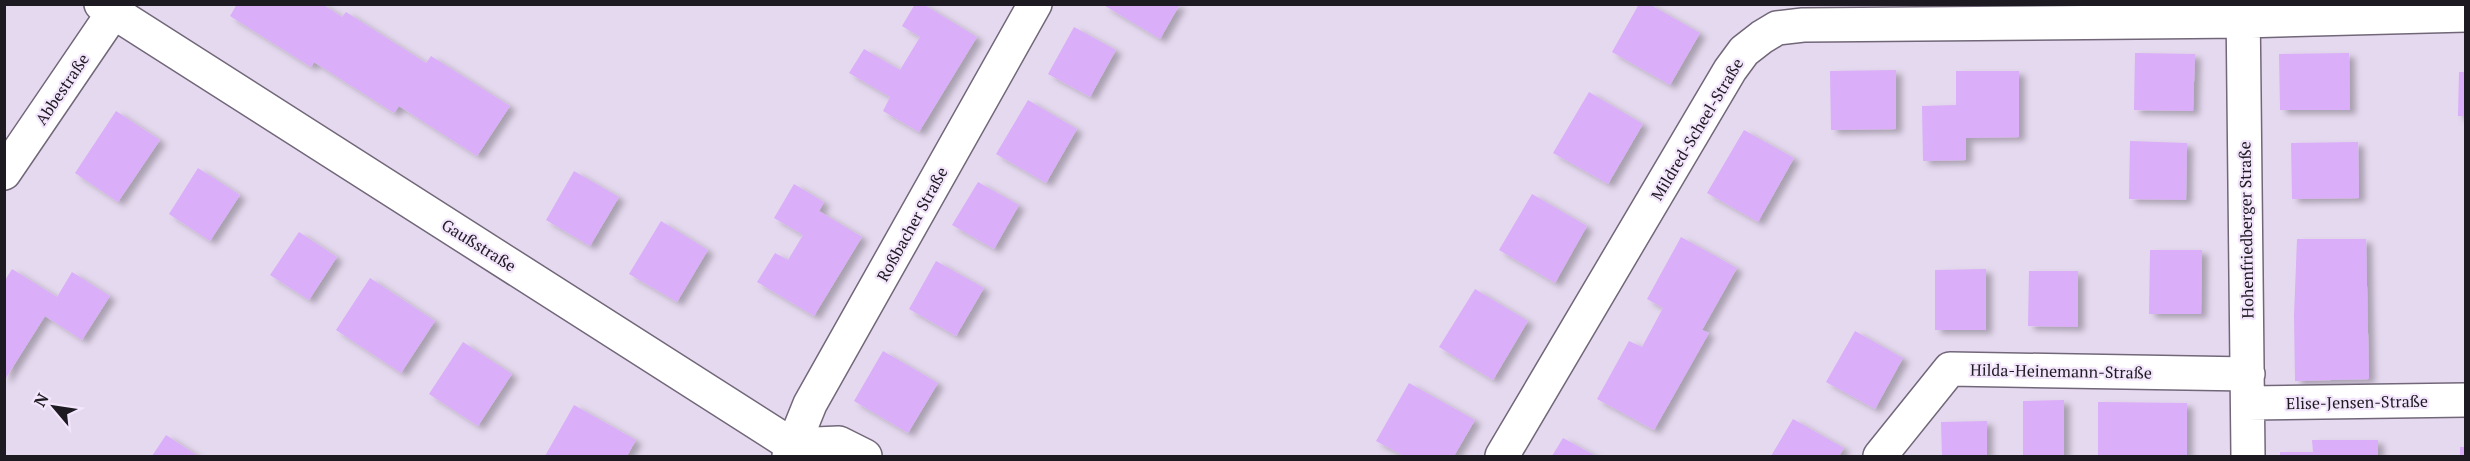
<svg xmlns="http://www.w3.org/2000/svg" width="2470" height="461" font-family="'PT Serif',serif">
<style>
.building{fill:#daaef9;filter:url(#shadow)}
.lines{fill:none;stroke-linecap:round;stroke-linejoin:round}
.minor-casing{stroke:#716779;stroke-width:36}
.minor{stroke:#fff;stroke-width:33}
.labels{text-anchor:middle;stroke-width:4.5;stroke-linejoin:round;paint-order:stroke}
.street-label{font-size:16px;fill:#1e1a21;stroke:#f3e6fc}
</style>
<defs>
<filter id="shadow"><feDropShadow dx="6" dy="4" stdDeviation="3" flood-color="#0004"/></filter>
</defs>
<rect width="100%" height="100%" fill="#e5d9ef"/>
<path class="building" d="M237,4h85l20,13 4,-5 80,51 5,-7 79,50 -33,50 -78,-50 -5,7 -80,-51 -3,5 -81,-51z
M915,4h8l54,33 -58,95 -36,-21 7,-14 -41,-24 15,-24 36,21 20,-33 -18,-11z
M1102,4h78l-20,35z
M1639,4h10l51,29 -30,52 -58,-33z
M1074,27l42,23 -26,47 -42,-23z
M2135,53l60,1 -2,57 -59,-1z
M2349,53l1,57h-70l-1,-56z
M1896,70v59l-65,1 -1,-59z
M1956,71h63v66l-53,1v22l-43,1 -1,-55 34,-1z
M2459,72h7v44h-8z
M1589,92l54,32 -35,60 -55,-31z
M1028,100l49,29 -31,54 -50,-29z
M116,111l44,29 -42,62 -43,-29z
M1744,130l50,28 -36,64 -51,-29z
M2130,141l57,2 -1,57 -57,-1z
M2358,142l1,56 -67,1 -1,-56z
M198,168l42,27 -30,46 -41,-27z
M574,171l45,26 -29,49 -44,-26z
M978,182l41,23 -25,44 -42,-24z
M794,184l30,18 -5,9 43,26 -48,79 -57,-34 18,-29 13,7 15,-25 -29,-17z
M1532,194l55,32 -32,57 -56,-33z
M661,221l47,29 -31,52 -48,-28z
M299,232l38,25 -28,43 -39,-25z
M1681,237l56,31 -35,62 7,3 -55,97 -57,-31 32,-58 13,6 21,-39 -16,-9z
M2297,239h69l3,140 -74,2 -1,-65z
M2150,250h52l-1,64h-52z
M936,261l48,27 -28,48 -47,-27z
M12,269l45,28 15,-25 38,24 -28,44 -37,-24 -41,65v-99z
M1986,269v61h-51v-60z
M2029,271h49v56l-50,-1z
M370,278l65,43 -34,52 -65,-43z
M1475,289l53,32 -35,59 -54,-33z
M1855,331l48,27 -28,51 -49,-27z
M463,342l49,32 -34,52 -49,-32z
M883,351l55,32 -30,50 -54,-32z
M1409,383l66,37 -21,36h-50l-28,-15z
M2064,400v56h-41v-55z
M2098,402l89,1v53h-89z
M574,405l62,35 -9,16h-82z
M1793,419l51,29 -5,8h-68z
M1987,421v35h-45l-1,-34z
M166,435l32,21h-46z
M1563,438l33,18h-44z
M2312,440h66v16h-98v-4h33z
M2460,447h6v9h-6z"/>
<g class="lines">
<defs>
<path id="minor" d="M101,4l691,441 47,-2 26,13
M2243,4l5,452
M4,173l115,-169
M2248,403l218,-3
M789,456l21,-52 225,-400
M1502,456l228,-386 14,-19 18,-14 15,-9 26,-3 440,-4 223,-6
M1880,456l70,-87 298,5"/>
</defs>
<use href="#minor" class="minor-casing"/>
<use href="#minor" class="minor"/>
</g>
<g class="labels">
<g class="street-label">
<text transform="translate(62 89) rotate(-56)" y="6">Abbestraße</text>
<text transform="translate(1697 129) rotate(-59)" y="6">Mildred-Scheel-Straße</text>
<text transform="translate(912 224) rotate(-61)" y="6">Roßbacher Straße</text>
<text transform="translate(2246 230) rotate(-91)" y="6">Hohenfriedberger Straße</text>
<text transform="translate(479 245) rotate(32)" y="6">Gaußstraße</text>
<text transform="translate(2061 371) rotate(1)" y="6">Hilda-Heinemann-Straße</text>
<text transform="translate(2357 402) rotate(-1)" y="6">Elise-Jensen-Straße</text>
</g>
</g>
<rect width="2470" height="461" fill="none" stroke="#1e1a21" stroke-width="12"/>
<g transform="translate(54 407) rotate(299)" stroke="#f3e6fc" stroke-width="4.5" paint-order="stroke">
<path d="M0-4.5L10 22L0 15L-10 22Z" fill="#1e1a21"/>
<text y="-9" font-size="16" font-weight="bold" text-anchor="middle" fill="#1e1a21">N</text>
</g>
</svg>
